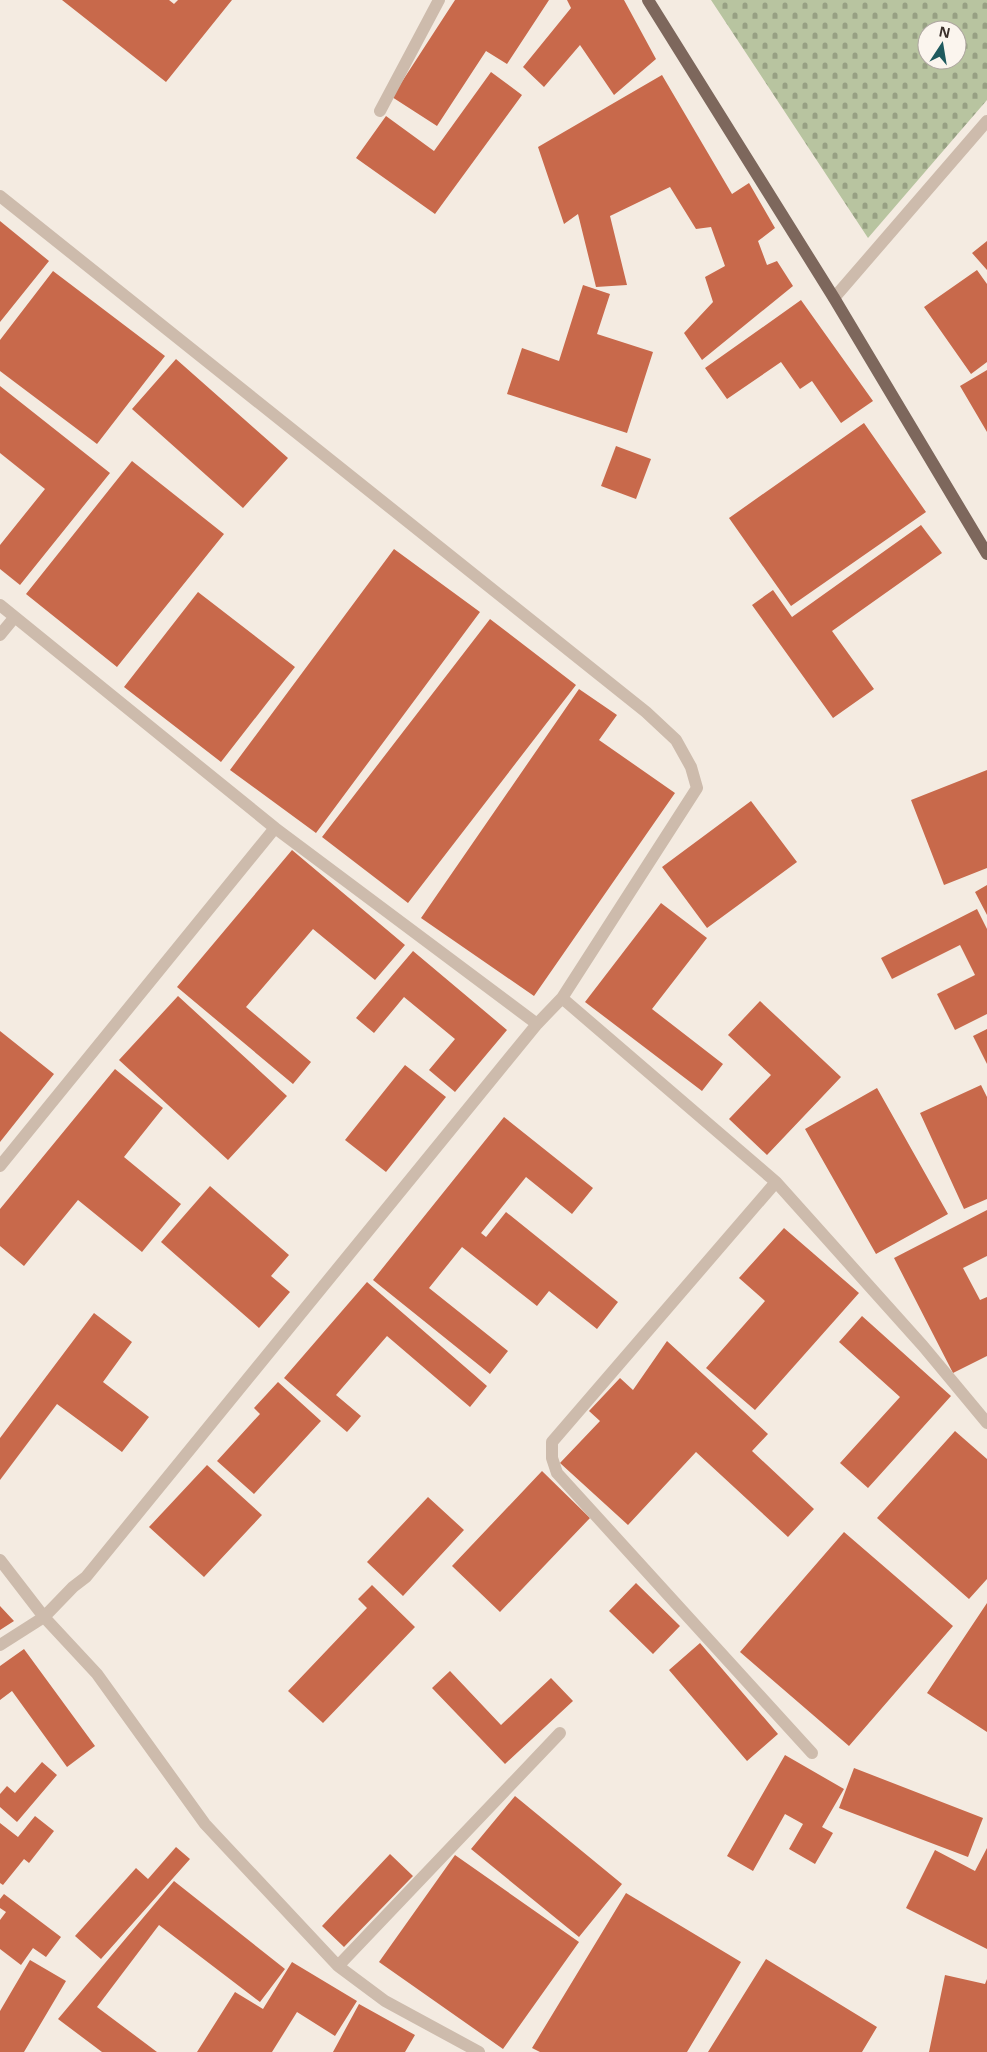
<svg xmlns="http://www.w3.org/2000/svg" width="987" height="2052" font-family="'Open Sans',sans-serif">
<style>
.cemetery{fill:url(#cemetery-stones);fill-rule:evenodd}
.building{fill:#c8694b}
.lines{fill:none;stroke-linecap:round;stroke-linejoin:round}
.minor{stroke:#cdbbac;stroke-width:12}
.major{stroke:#7d675c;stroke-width:12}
</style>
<defs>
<pattern id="cemetery-stones" width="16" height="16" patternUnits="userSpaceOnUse" patternTransform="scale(1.25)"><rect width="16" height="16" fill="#b8c4a0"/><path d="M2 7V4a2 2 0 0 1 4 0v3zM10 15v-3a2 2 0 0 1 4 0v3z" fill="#97a083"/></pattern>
</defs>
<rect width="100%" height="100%" fill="#f4ebe1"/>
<path class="cemetery" d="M711,0h276v100l-119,138zM927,30h30v30h-30z"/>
<path class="building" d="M62,0h107l5,4 4,-4h54l-66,82z
M455,0h94l-42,64 -21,-13 -49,75 -45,-29z
M567,0h57l32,59 -42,36 -34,-50 -36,42 -21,-20 48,-59z
M491,72l31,23 -87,119 -79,-56 30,-42 48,35z
M662,75l70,119 17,-11 26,45 -17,13 9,24 10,-4 16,25 -91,74 -18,-27 29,-31 -8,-25 20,-11 -14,-39 -15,2 -26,-42 -60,29 17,69 -31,2 -18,-73 -14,10 -26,-77z
M0,221l49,40 -49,61z
M987,241v29l-15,-17z
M977,270l10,14v78l-16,12 -47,-67z
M53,271l112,85 -68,88 -97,-73v-31z
M583,285l27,9 -13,40 56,18 -26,81 -120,-39 15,-46 37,13z
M801,300l72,101 -32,22 -29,-42 -12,8 -19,-27 -54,37 -22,-31z
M176,359l112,99 -45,50 -111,-99z
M987,370v62l-27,-46z
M0,386l110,87 -90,112 -20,-16v-24l45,-56 -45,-36z
M864,423l62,89 -135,94 -62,-88z
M616,446l35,13 -15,40 -35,-13z
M132,461l92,73 -107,133 -91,-73z
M921,525l21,28 -110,78 42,58 -41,29 -81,-113 21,-15 19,27z
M394,549l86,63 -164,221 -86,-63z
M198,592l97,75 -74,95 -97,-75z
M490,619l86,66 -168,218 -86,-66z
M579,689l38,26 -18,25 76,53 -141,203 -113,-78z
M987,770v98l-43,17 -33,-85z
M751,801l46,61 -90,66 -45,-61z
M292,850l113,95 -30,35 -62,-51 -67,78 65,55 -18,22 -116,-97z
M987,885v30l-12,-23z
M661,903l46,35 -55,71 71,55 -21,27 -117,-89z
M977,909l10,20v85l-32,16 -18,-36 38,-19 -15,-30 -68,34 -11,-21z
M413,951l94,79 -52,62 -26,-22 26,-31 -51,-42 -30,36 -18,-15z
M178,996l109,100 -59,64 -109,-100z
M760,1001l81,76 -74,78 -38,-36 42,-44 -43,-40z
M987,1029v35l-14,-28z
M0,1031l54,43 -54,68z
M405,1065l41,32 -60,75 -41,-32z
M115,1069l48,39 -39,49 57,47 -39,48 -64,-52 -54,66 -24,-20v-37z
M981,1085l6,12v102l-23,10 -44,-96z
M877,1088l71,126 -72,40 -71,-125z
M504,1117l89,71 -21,26 -46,-37 -45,56 5,4 20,-25 112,90 -21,27 -48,-38 -12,15 -75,-59 -33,41 79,63 -18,23 -117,-94z
M210,1186l79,69 -18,21 19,16 -31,36 -98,-86z
M987,1210v46l-24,12 17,32 7,-3v59l-34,17 -59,-115z
M784,1228l75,65 -104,117 -49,-42 59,-67 -26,-23z
M367,1282l120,104 -17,21 -83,-71 -51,59 25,21 -14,16 -63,-54z
M94,1313l38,29 -29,40 46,35 -27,35 -65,-48 -57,76v-42z
M862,1316l89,80 -83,92 -28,-25 60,-66 -61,-55z
M667,1341l101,93 -16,17 62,58 -26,28 -92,-85 -68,73 -68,-62 40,-42 -11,-10 31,-33 13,12z
M278,1382l43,39 -67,73 -37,-33 43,-47 -6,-6z
M955,1431l32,28v120l-18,20 -92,-81z
M207,1465l55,50 -58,62 -55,-50z
M542,1471l48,47 -90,94 -48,-46z
M428,1497l36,33 -61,66 -36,-34z
M844,1532l109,94 -104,120 -109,-94z
M636,1583l44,43 -27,28 -44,-43z
M372,1585l43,42 -92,96 -35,-32 79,-83 -9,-9z
M987,1603v129l-60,-39z
M0,1606l14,15 -14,9z
M700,1643l78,91 -31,27 -78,-91z
M24,1649l71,97 -28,21 -55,-76 -12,9v-34z
M450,1671l51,54 50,-47 22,23 -68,63 -73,-76z
M785,1755l59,34 -22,38 11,6 -18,31 -26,-15 14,-25 -18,-10 -32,57 -26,-15z
M42,1762l15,13 -40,47 -17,-15v-13l7,-8 8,7z
M854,1768l129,50 -15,39 -129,-49z
M515,1796l107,88 -43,53 -108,-88z
M35,1816l19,15 -25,32 -5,-4 -21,26 -3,-2v-60l18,14z
M176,1847l14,12 -89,100 -26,-23 61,-68 12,11z
M987,1848v101l-81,-41 29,-58 40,21z
M390,1854l23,22 -69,71 -22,-21z
M455,1855l124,87 -76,107 -124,-87z
M174,1881l111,88 -25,33 -101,-77 -62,82 60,45h-55l-44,-33z
M626,1893l115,69 -54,90h-147l-8,-4z
M4,1894l57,43 -15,20 -13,-9 -12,17 -21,-16v-29l6,-8 -6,-4v-9z
M766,1959l111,68 -15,25h-154z
M30,1960l36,21 -42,71h-24v-41z
M292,1962l65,39 -22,35 -38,-24 -25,40h-75l38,-60 28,17z
M945,1975l40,9 2,-5v73h-58z
M359,2004l56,31 -10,17h-72z"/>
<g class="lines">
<path class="minor" d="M380,111l59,-111
M0,196l646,516 30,28 15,27 6,21 -135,210
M834,298l153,-177
M0,605l275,223 262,196
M0,635l14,-17
M0,1166l275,-338
M776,1182l147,164 64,77
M0,1560l44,57 53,57 108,150 133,142 47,35 94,51
M0,1645l44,-28 29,-30 13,-10 451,-553 25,-26 214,184 -224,260v16l5,15 255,280
M338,1966l222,-233"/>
<path class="major" d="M648,0l186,298 153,256"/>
</g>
<g transform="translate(942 45) rotate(12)"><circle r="24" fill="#fbf5ee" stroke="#aea6a0"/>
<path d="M0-4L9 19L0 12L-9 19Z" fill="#1f5a5e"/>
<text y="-8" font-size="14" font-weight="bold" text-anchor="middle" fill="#3b302b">N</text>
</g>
</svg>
